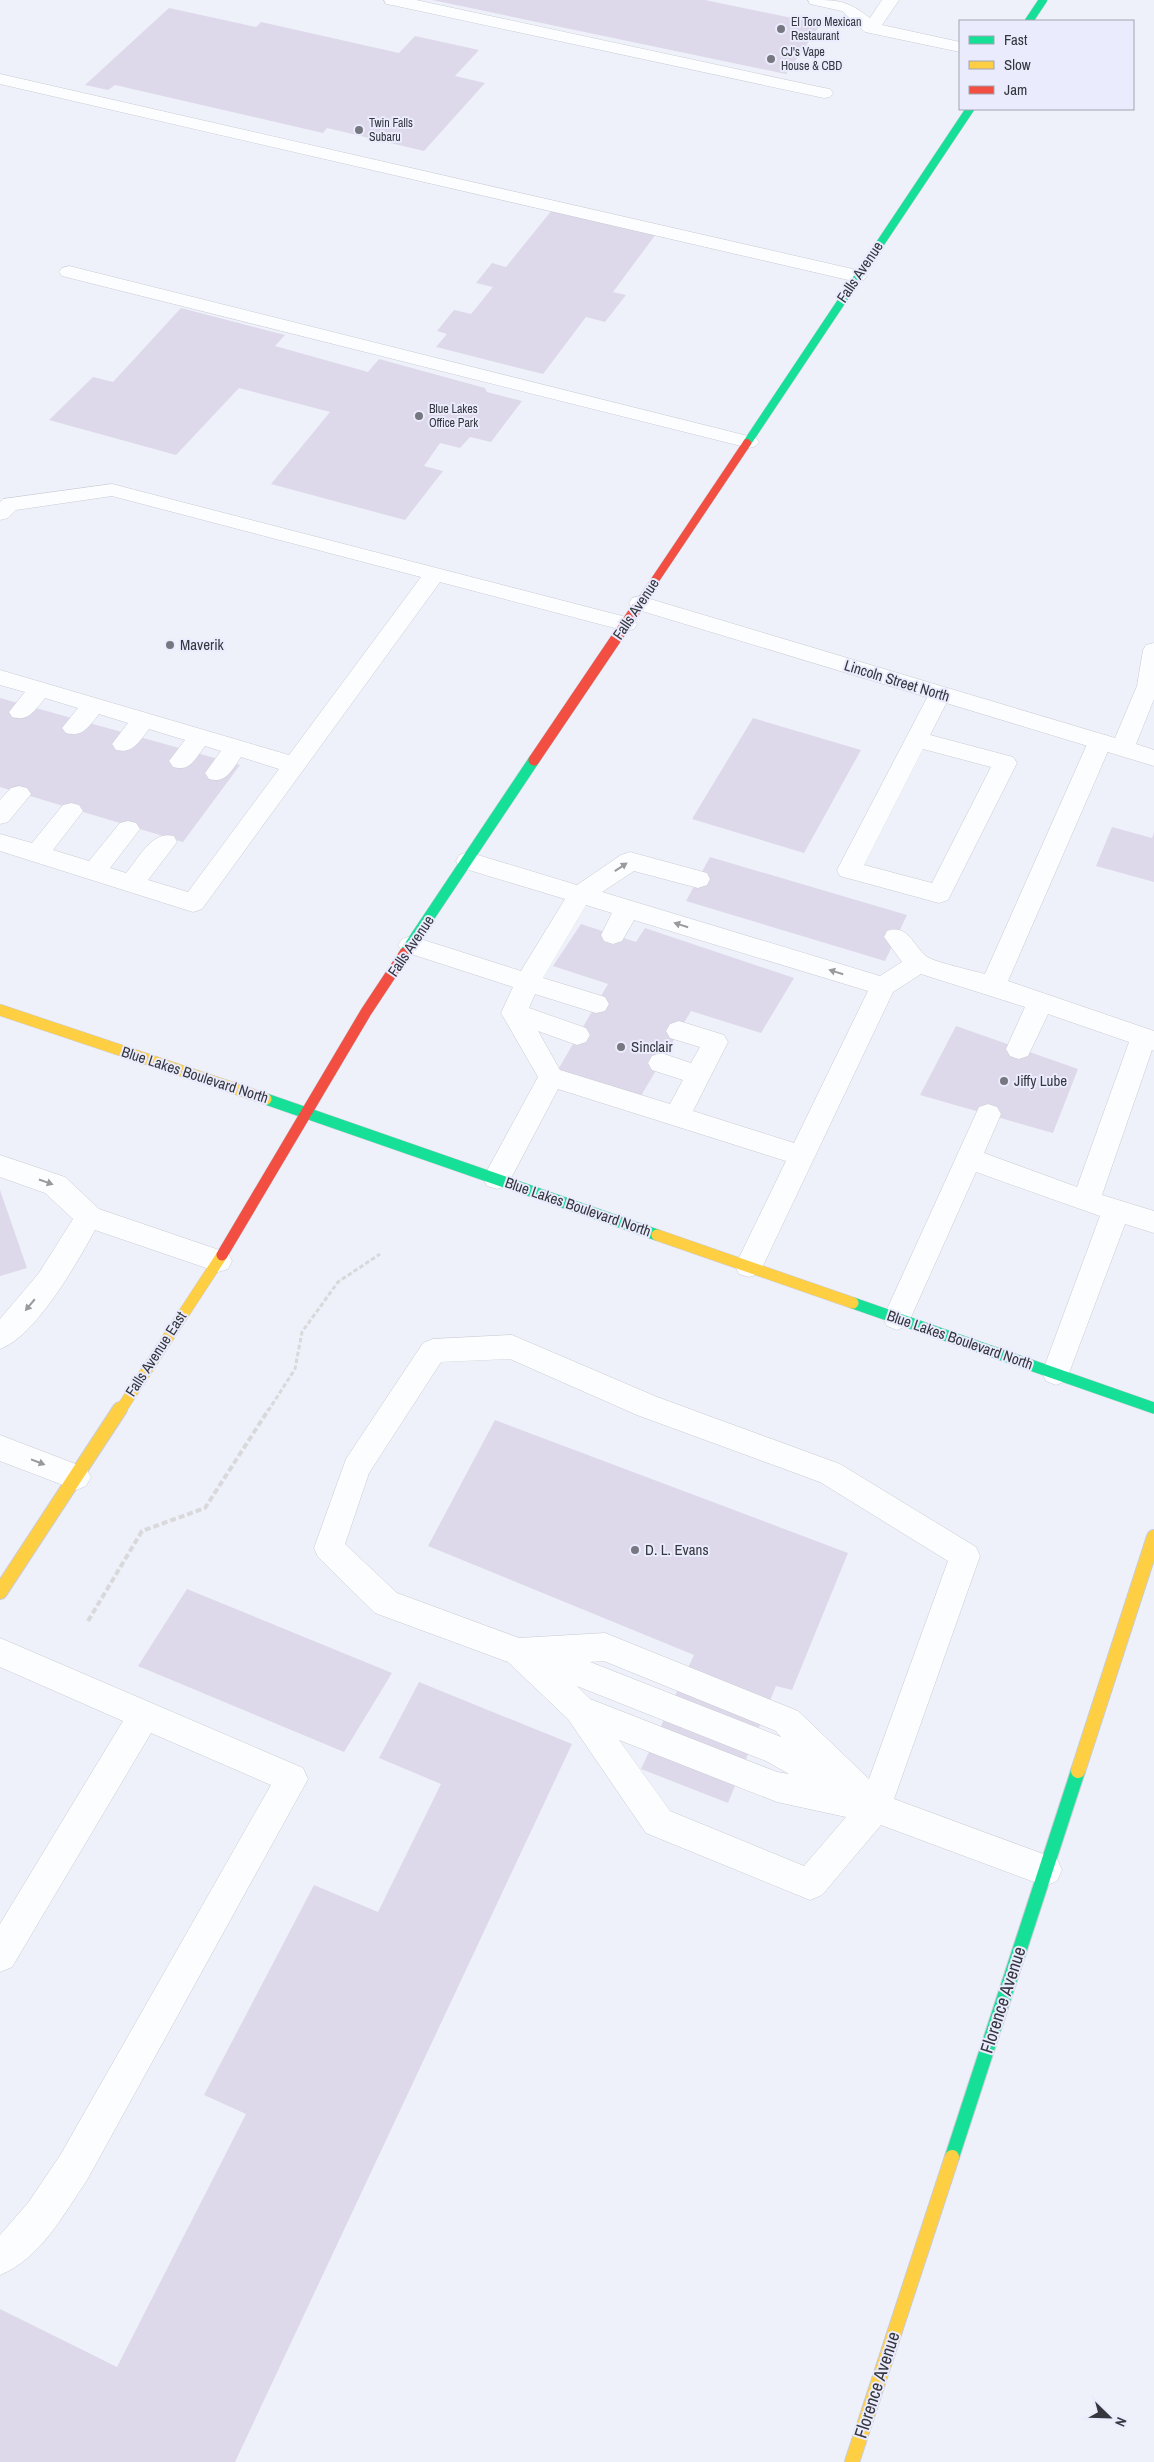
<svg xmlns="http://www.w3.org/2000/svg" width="1154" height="2462" font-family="'Archivo Narrow',sans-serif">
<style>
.building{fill:#ded9ea}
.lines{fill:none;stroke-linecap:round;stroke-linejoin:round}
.lane-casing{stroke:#caccd5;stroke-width:1}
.street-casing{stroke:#caccd5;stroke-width:1}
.fast-far2-casing{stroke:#caccd5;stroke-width:9}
.fast-far1-casing{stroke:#caccd5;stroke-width:12}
.fast-casing{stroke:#caccd5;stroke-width:16}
.slow-far1-casing{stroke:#caccd5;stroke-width:12}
.slow-casing{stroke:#caccd5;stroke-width:16}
.jam-far1-casing{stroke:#caccd5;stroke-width:9}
.jam-casing{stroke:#caccd5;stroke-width:12}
.path-far1{stroke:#d9d9dc;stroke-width:3;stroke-dasharray:4.5 2.5;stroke-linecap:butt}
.path{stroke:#d9d9dc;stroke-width:4;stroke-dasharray:6 3;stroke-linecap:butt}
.lane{fill:#fcfdfe;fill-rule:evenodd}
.street{fill:#fcfdfe;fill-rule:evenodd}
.fast-far2{stroke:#16e098;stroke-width:8}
.fast-far1{stroke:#16e098;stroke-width:11}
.fast{stroke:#16e098;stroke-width:14}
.slow-far1{stroke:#ffcf43;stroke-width:11}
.slow{stroke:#ffcf43;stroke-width:14}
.jam-far1{stroke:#f24e42;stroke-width:8}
.jam{stroke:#f24e42;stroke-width:11}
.oneway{fill:#989a9e}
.poi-dot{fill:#767780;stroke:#eaecfe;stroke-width:2}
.labels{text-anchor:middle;stroke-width:4;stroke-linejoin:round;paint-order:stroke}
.far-poi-label{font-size:12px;fill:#35363e;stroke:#eaecfe;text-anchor:start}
.street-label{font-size:15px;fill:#35363e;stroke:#eaecfe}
.poi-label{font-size:15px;fill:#35363e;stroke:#eaecfe;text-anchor:start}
.near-street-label{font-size:18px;fill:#35363e;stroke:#eaecfe}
</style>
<rect width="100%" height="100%" fill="#eef0fa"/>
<path class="building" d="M432,0h273l116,24 -35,50z
M169,8l87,19 5,-5 138,31 16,-17 64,14 -24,26 30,7 -61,68 -97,-23 -4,5 -208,-48 -7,5 -23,-5z
M552,210l104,24 -43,58 13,3 -21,27 -19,-5 -43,57 -107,-27 11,-13 -10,-3 17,-21 17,4 22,-27 -17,-4 16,-20 14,4z
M181,308l104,27 -10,11 93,26 11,-13 106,29 2,4 35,9 -31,41 -21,-5 -10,11 -20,-5 -16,23 19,5 -38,49 -134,-36 59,-72 -91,-24 -63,67 -127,-35 44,-43 20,5z
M0,698l240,67 -57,77 -183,-55z
M753,718l108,32 -57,103 -112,-34z
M1112,827l40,11 2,-6v50l-58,-16z
M710,857l197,58 -22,46 -199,-60z
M581,924l55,18 9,-14 149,50 -33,55 -70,-22 -53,90 -82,-28 52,-89 -55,-18z
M956,1026l122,43 -25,64 -133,-38z
M0,1190l27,78 -27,8z
M495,1420l353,133 -56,137 -16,-4 -48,117 -87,-34 53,-114 -266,-109z
M187,1589l205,84 -48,79 -206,-86z
M419,1682l153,62 -337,718h-235v-153l117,58 129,-253 -42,-19 110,-210 64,27 63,-128 -62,-26z"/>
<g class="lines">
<defs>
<path id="lane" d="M384,0h32l408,88 6,1 3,4 -3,4 -6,1 -432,-93 -6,-1z
M808,0c31,0 38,0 62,18l12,-18h17l-17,25 78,17v10l-95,-20 -23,-21 -32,-7z
M0,74l857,196 7,2 3,4 -3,4 -7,2 -857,-198z
M69,266l687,172 3,4 -3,4 -7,2 -687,-172 -3,-4 3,-4z
M112,484l514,133 8,2 3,5 -3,5 -8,2 -186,-49 -238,327 -9,3 -193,-61v-17l32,9 31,-38 8,-2 8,2 4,6 -30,39 36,11 31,-38 8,-2 8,2 4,6 -30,39 16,5c13,-15 26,-43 48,-37l3,6 -29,38 40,12 91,-123 -38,-12c-9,13 -15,27 -32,22l-4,-6 16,-22 -16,-5c-10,13 -15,26 -32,21l-4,-6 16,-21 -36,-11c-10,13 -16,25 -33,21l-4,-6 16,-21 -29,-9c-10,12 -16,24 -33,19l-4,-5 16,-20 -33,-10c-10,12 -16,24 -33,19l-3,-5 16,-20 -25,-7v-15l289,85 132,-178 -309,-81 -96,14 -8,8 -8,2v-18l3,-3z
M940,686l8,3 3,5 -21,41 83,22 4,6 -66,131 -3,6 -9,3 -99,-27 -3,-6 92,-176 3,-5zM923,749l68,18 -59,116 -68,-18z
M1100,734l8,2 4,6 -104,239 146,50v20l-2,-1 -50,145 52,16v22l-29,-9 -59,157 -10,4 -10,-4 -4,-8 58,-157 -124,-44 -69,154 -10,4 -10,-4 -4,-8 96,-211 9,-3 9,3 4,7 -17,39 93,34 52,-145 -81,-28 -20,42 -9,3 -9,-3 -4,-7 19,-42 -104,-33 -28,18 -134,282 -10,3 -10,-3 -4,-8 51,-105 -228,-72 -51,97 -10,3 -10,-3 -4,-8 55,-101 -37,-64 12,-26 -111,-36 -4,-6 4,-6 9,-3 110,35 44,-72 -106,-32 -3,-6 3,-6 9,-3 109,33 44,-30 9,-3 77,21 3,6 -3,6 -9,3 -64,-17 -32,21 278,84 22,-14 -18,-25 3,-6c21,-7 25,13 39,25 7,6 48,15 59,18l103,-232 4,-6zM586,905l26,8 -11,22 3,6 9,3 9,-3 12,-21 234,71 -74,152 -101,-32 35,-69 -4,-7 -45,-14 -9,3 -4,7 4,7 30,9 -9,16 -30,-10 -9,3 -4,7 4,7 31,10 -13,24 -110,-34 -22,-39 39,14 9,-3 4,-7 -4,-7 -57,-20 6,-14 61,19 9,-2 4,-7 -4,-7 -62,-19z
M19,786l8,2 4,6 -23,28 -8,2v-24l11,-12z
M0,1155l65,22 34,32 129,44 4,8 -4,8 -10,3 -123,-42c-18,33 -60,107 -95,119v-30l39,-46 34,-54 -28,-26 -45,-16z
M512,1335l145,62 183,67 136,83 4,9 -86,243 163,60 5,11 -5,11 -12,5 -164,-61 -59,70 -12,5 -164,-67 -78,-114 -60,-57 -133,-49 -57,-56 -4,-9 32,-89 77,-116 10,-4zM510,1359l127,56 183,67 128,79 -79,218 -71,-68 -193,-78 -86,5 -122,-45 -52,-49 24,-71 72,-111zM604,1661l172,70 5,6 -191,-75zM577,1686l189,75 23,13 -12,-2 -187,-73zM619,1740l158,62 69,15 -42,49 -134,-55z
M0,1435l86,33 5,9 -5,9 -10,4 -76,-29z
M0,1638l303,130 5,11 -221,401c-24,35 -46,78 -87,95v-40l28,-32 33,-49 210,-369 -120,-52 -139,234 -12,5v-48l123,-203 -123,-54z"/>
<path id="street" d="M640,596l475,142 22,-52 6,-36 3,-5 8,-2v56l-18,45 18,6v16l-522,-158 -3,-5 3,-5z"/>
<path id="fast-far2" d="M1029,21l14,-21
M747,443l223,-334"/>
<path id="fast-far1" d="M405,953l129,-193
M266,1099l391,136
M853,1303l301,105"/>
<path id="fast" d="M952,2157l126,-386"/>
<path id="slow-far1" d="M0,1010l266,89
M657,1235l196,68
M120,1411l102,-156"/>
<path id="slow" d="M0,1592l120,-183
M1078,1771l76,-234
M852,2462l100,-305"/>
<path id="jam-far1" d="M635,610l112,-167"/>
<path id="jam" d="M534,760l102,-151
M222,1255l144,-243 39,-59"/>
</defs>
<use href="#lane" class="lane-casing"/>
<use href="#street" class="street-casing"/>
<use href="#fast-far2" class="fast-far2-casing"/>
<use href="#fast-far1" class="fast-far1-casing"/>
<use href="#fast" class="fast-casing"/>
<use href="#slow-far1" class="slow-far1-casing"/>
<use href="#slow" class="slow-casing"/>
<use href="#jam-far1" class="jam-far1-casing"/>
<use href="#jam" class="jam-casing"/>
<path class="path-far1" d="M268,1411l27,-42 7,-37 36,-50 42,-28"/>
<path class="path" d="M88,1621l54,-90 63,-23 64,-99"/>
<use href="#lane" class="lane"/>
<use href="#street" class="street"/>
<use href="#fast-far2" class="fast-far2"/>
<use href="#fast-far1" class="fast-far1"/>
<use href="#fast" class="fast"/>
<use href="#slow-far1" class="slow-far1"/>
<use href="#slow" class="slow"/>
<use href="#jam-far1" class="jam-far1"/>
<use href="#jam" class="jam"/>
</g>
<defs><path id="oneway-solid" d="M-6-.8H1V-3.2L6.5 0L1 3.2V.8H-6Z" transform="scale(1.25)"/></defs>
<g class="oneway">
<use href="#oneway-solid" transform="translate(621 867) rotate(-34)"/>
<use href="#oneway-solid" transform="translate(681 925) rotate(-163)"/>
<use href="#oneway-solid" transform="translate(836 972) rotate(-163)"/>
<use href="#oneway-solid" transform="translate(46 1182) rotate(19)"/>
<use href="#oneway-solid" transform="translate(30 1305) rotate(130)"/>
<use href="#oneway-solid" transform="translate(38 1462) rotate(21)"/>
</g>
<g class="poi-dot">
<circle cx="781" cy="29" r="5"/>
<circle cx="771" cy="59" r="5"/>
<circle cx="359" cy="130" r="5"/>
<circle cx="419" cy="416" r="5"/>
<circle cx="170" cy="645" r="5"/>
<circle cx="621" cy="1047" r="5"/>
<circle cx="1004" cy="1081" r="5"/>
<circle cx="635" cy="1550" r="5"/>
</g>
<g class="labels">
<g class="far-poi-label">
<text x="791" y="26">El Toro Mexican<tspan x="791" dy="14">Restaurant</tspan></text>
<text x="781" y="56">CJ's Vape<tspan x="781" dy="14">House &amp; CBD</tspan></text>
<text x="369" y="127">Twin Falls<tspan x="369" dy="14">Subaru</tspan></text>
<text x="429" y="413">Blue Lakes<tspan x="429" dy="14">Office Park</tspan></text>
</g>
<g class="street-label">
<text transform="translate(860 272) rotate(-56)" y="5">Falls Avenue</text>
<text transform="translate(636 609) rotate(-56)" y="5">Falls Avenue</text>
<text transform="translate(897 681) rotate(17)" y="5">Lincoln Street North</text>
<text transform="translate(411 946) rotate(-56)" y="5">Falls Avenue</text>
<text transform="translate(195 1075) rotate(18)" y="5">Blue Lakes Boulevard North</text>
<text transform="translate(578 1207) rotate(19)" y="5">Blue Lakes Boulevard North</text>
<text transform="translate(960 1340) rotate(19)" y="5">Blue Lakes Boulevard North</text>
<text transform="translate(156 1354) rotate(-57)" y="5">Falls Avenue East</text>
</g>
<g class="poi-label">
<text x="180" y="650">Maverik</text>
<text x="631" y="1052">Sinclair</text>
<text x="1014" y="1086">Jiffy Lube</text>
<text x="645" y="1555">D. L. Evans</text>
</g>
<g class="near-street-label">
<text transform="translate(1003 2000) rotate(-72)" y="6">Florence Avenue</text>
<text transform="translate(877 2385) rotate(-72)" y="6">Florence Avenue</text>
</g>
</g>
<rect x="959" y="20" width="175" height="90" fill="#eaecfe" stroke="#a2a3b1"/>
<rect x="969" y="36" width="25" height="8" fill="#16e098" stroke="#a2a3b1"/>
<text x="1004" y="45" font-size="15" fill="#35363e">Fast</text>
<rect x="969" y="61" width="25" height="8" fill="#ffcf43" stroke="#a2a3b1"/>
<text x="1004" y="70" font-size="15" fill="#35363e">Slow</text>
<rect x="969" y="86" width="25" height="8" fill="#f24e42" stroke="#a2a3b1"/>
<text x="1004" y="95" font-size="15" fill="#35363e">Jam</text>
<g transform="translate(1109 2417) rotate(113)" stroke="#eaecfe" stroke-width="4" paint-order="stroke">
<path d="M0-4L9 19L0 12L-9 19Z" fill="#35363e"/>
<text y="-8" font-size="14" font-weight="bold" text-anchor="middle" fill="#35363e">N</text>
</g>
</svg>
